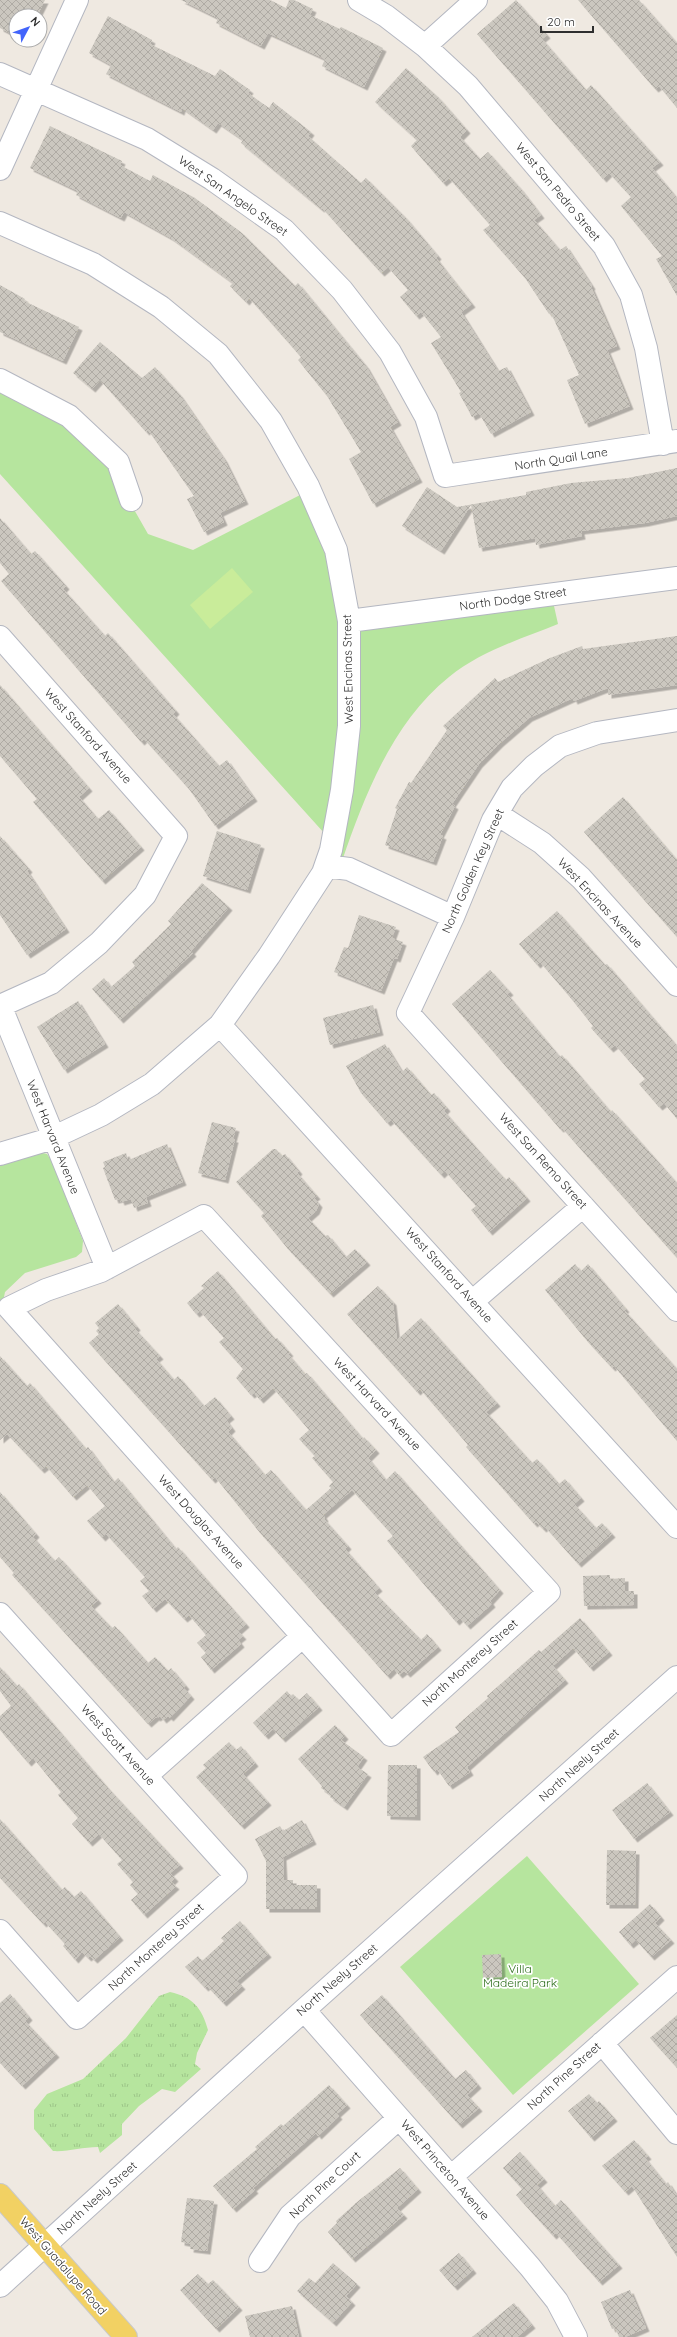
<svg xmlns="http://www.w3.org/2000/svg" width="677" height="2337" font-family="Quicksand,sans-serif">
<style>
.grass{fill:url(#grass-tufts)}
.park{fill:#b6e59e}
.pitch{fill:#c9ec9a}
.building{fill:url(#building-cross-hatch);filter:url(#shadow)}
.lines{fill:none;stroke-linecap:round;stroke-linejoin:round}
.minor-casing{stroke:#b4b7c1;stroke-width:24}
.major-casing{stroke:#c9c9c9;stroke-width:24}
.minor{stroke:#fff;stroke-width:22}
.major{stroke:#f2d163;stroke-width:22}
.labels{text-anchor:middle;stroke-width:3.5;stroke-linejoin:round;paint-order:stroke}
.street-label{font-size:12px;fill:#2e2e2e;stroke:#fff}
.park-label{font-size:12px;fill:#2c6e1b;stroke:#fff}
</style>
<defs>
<pattern id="grass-tufts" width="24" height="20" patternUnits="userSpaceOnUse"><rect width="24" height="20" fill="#b6e59e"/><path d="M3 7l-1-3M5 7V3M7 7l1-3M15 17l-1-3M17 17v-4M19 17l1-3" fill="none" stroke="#9dc588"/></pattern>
<pattern id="building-cross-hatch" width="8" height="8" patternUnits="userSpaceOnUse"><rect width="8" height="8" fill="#cbc7bf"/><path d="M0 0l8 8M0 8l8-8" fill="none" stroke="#afaba4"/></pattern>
<filter id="shadow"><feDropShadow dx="3.5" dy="3.5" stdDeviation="0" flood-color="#0004"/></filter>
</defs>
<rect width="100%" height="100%" fill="#efe9e1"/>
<path class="grass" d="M170,1992c23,5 32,16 38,38l-11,23 -2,11 6,5 -26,23 -13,-3 -23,17 -17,18v11l-22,18 -2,-6c-16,0 -30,5 -45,4l-19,-22v-19l13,-16 36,-15 43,-41 33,-42z"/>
<path class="park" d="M0,388l73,38 46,44 13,36 16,28 45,16 109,-56 26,61 15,61 207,-28 8,36c-37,15 -77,27 -109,53 -56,45 -84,117 -107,184l-17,-27 -325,-360z
M34,1151l13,3 6,9 30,78 -1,11 -6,5 -51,16 -20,19 -3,15h-2v-146z
M527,1856l112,128 -126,111 -113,-128z"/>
<path class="pitch" d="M232,568l21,24 -43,37 -20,-24z"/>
<path class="building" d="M0,0h45l-8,16h-21v20l-16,-8z
M181,0h89l16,8 3,-8h5l19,9 -3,6 30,14 1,-2 42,21 -19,39 -42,-21 3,-7 -57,-26 -7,13 -45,-23 2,-5z
M516,0l31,35 -5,4 44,51 5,-5 69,77 -8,6 25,30v98l-21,-37 6,-3 -41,-50 10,-9 -22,-24 -6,6 -126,-145z
M578,0h61l38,43v65l-18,-22 -4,3z
M108,16l44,24 -2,4 65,32 5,-7 30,21 -2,3 21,15 4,-6 38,30 -3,4 53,47 5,-5 40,40 32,38 -2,2 36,46 -11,8 37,59 9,-4 24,45 -40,22 -12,-21 -7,4 -13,-24 2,-1 -30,-49 10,-6 -20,-25 -5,4 -16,-19 8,-7 -20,-23 -7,6 -59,-65 -1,1 -80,-66 2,-3 -25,-17 -5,7 -31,-22 -1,4 -75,-38 5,-9 -22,-12z
M406,68l32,29 29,33 -7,7 20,22 8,-7 32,36 21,27 -7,5 26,30 6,-4 26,40 -1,1 26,59 -10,4 23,56 -45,18 -18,-44 12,-5 -28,-62 -2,1 -24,-36 -42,-48 7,-5 -41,-47 -6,5 -32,-37 6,-6 -42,-38z
M50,126l72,35 -2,4 30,16 3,-6 42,23 47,35 53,53 3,-3 68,83 32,56 -8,5 29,52 -46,25 -24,-45 12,-7 -34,-56 -29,-36 3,-3 -52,-59 -3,4 -16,-16 3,-3 -62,-45 -47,-26 -3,6 -45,-23 2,-4 -48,-23z
M0,285l25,14 -1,2 55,26 -16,34 -63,-29z
M100,342l42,36 13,-11 25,28 44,64 21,42 -25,12 4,9 -20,10 -17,-33 7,-3 -46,-66 -2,2 -46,-52 -8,9 -19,-16z
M677,468v48l-32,7 -64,8 1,5 -46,9 -1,-7 -56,10 -8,-43 -30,46 -39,-25 25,-39 30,20 69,-12v-3l45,-9 57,-5z
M0,518l31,36 4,-3 31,35 -3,3 42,47 3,-3 68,78 -3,3 46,52 8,-6 27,38 -39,28 -26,-37 -45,-50 -3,3 -140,-161 8,-7 -9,-11z
M677,636v49l-69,10v-7l-34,13 -1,-3 -44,20 -29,25 -21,21 -27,40 3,2 -15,29 3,1 -10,26 -48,-17 12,-36 -2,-1 14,-26 2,1 36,-53 -4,-4 52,-48 3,4 52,-24 32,-12 1,3z
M0,685l89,103 -10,9 19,22 11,-9 32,37 -39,34 -69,-79 4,-3 -37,-43z
M623,797l54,63v77l-93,-105z
M217,831l44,14 -14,45 -44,-14z
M0,836l29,33 -2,2 39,58 -39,26 -27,-40z
M202,883l27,24 -38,44 2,2 -73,67 -28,-31 12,-11 7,9 24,-21 -3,-4 39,-38 -3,-3z
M557,911l48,54 2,-1 70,82v73l-13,-16 -5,4 -20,-23 6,-5 -30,-34 -5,4 -19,-21 2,-2 -24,-30 -29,-34 -3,3 -18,-21z
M359,915l37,12 -4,11 11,4 -6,17 -3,-1 -13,33 -47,-19 10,-25 4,1z
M490,970l20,22 -3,2 53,63 2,-2 49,57 1,-2 65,73v75l-115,-130 -2,1 -108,-125z
M78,1001l27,43 -41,26 -27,-43z
M373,1005l7,27 -50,13 -7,-27z
M385,1044l17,28 5,-5 24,28 3,-2 13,15 -3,3 36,41 26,28 3,-3 18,21 -38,34 -18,-22 5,-4 -31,-35 -4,4 -50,-55 -4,3 -26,-30 -15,-27z
M212,1122l24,6 -3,11h2l-10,41 -27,-7z
M167,1144l16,38 -37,15 2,6 -14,5 -3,-9 -10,3 -1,-3 -5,1 -12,-32 2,-1 -2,-5 23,-9 2,6h3z
M273,1149h3l6,7 3,-2 14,17 -2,2 20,23 -3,2 5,6 -3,7 -8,7 17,18 3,-1 18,22 9,-8 12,13 -37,32 -42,-45 -27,-33 3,-3 -28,-31z
M575,1264l6,7 7,-7 38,45 -2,1 53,59v72l-63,-75 -2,2 -24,-26 -43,-52z
M218,1271l57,68 2,-1 13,15 -2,1 17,20 2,-1 56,66 1,-2 12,13 -8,8 18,22 9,-9 105,119 -10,11 2,3 -25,22 -7,-8 -4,4 -69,-81 6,-5 -41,-46 -29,25 2,3 -1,1 24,27 -3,3 34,39 -5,4 47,48 6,-6 11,13 -31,27 -3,-3 -5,4 -5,-6 -7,7 -126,-142 -46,-57 -3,3 -123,-137 10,-9 -3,-3 3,-3 -4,-5 23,-19 19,23 -2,2 25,27 -4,3 18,21 4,-4 26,30 11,-9 16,19 -5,4 6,8 -4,4 37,43 6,-5 35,40 25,-22 -2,-2 4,-4 -21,-24 3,-2 -16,-17 10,-9 -36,-42 -13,12 -6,-7 -3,2 -15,-17 7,-9 -24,-27 5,-4 -24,-27 -4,3 -9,-11 17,-15 -3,-2z
M378,1286l15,16 4,38 24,-22 76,85 -11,9 26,29 20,22 5,-4 22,25 6,-5 16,19 -7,6 22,24 6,-5 10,11 -34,30 -33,-37 -2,2 -7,-7 -2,2 -68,-77 2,-2 -48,-56 -3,3 -70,-78z
M0,1356l27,30 3,-3 56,66 2,-2 26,35 4,-4 58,71 2,-2 68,77 -8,7 5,5 -5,4 3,4 -30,26 -10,-13 5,-4 -9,-10 9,-8 -17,-20 -5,4 -19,-20 -12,10 -11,-13 7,-5 -9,-10 5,-4 -39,-43 -4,4 -15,-17 18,-15 -18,-21 -14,12 -27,-31 -5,4 -34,-36 -7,6z
M0,1492l36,42 -3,3 22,24 4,-4 39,43 -7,6 21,22 3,-2 33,37 7,-6 13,14 3,-3 15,18 -2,2 7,8 -21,22 -2,-2 -5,4 -3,-4 -3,2 -1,-1 -8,7 -136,-149 2,-2 -14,-16z
M610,1575v4l15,-1v13h9v14l-50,1 -1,-30z
M580,1618l29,34 -19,16 -17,-20 -20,18 12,14 -98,87 3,5 -21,14 -12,-17 -3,3 -11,-15 36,-25 -4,-5 33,-29 -1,-2 52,-46 2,2z
M0,1667l17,19 2,-2 88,103 73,78 -10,8 5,5 -4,4 5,4 -32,29 -13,-15 7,-6 -8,-9 3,-3 -16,-18 5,-4 -23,-26 -10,9 -17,-19 6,-6 -20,-23 3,-3 -10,-12 -18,-22 -5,5 -28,-33v-14l11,-10 -11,-15z
M287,1691l4,5 2,-2 6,6 8,-7 12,14 -37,32 -9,-10 -8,7 -12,-13z
M335,1725l10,11 -4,4 23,17 -7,10 11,7 -24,33 -14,-10 1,-2 -10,-7 1,-2 -24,-27z
M229,1742l7,8 5,-4 14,17 -12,11 25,28 -27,24 -45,-49 10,-9 -3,-3z
M388,1765h29v52l-30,-1z
M647,1783l23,29 -36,27 -22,-29z
M0,1819l62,71 3,-3 9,10 7,-6 39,46 -26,23 -4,-4 -2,2 -6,-6 -7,8 -12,-14 2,-2 -20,-22 -2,2 -43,-46z
M302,1820l11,21 -30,16 1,23h9v5h24v24h-51v-48l-11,-22 25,-13 3,5z
M607,1850l29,1 -1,54h-29z
M650,1904l11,13 -6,6 16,17 -20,17 -15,-17 -6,5 -11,-13z
M240,1921l28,33 -31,27 5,5 -19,17 -16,-17 -2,2 -20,-21 13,-11 4,5 22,-20 -3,-3z
M501,1954l1,23 -19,1 -1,-23z
M10,1994l19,23 -4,4 31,33 -34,32 -22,-23v-60z
M382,1995l73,84 11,-9 12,15 -11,10 12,13 -20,17 -99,-110z
M677,2015v53l-27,-30z
M329,2085l18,20 -10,9 2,2 -21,20 -2,-3 -63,55 2,2 -22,19 -20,-23 44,-37 -2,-2 26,-23 2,2z
M589,2094l8,9 2,-2 15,17 -23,20 -23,-27z
M634,2140l14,16 -3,2 21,26 2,-2 9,14v61l-45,-71 -7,6 -23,-26z
M520,2152l24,27 -7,6 18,21 6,-6 58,65 -20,17 -43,-49 -3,3 -37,-41 6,-6 -19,-21z
M400,2168l18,21 -21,19 7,7 -52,44 -24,-27 9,-9 -1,-2 21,-19z
M187,2198l27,3 -7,50 -17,-2 1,-5 -10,-2z
M459,2253l14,17 -19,17 -15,-17z
M333,2263l24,21 -11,12 6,6 -19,21 -36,-32 12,-13 6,5z
M198,2274l10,10 5,-4 26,27 -23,22 -36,-39z
M630,2290l16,38 -21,9h-6l-4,-9 -3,1 -11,-27z
M514,2303l18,22 -15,12h-45z
M292,2306l7,31h-49l-5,-21z"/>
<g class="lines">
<defs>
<path id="minor" d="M359,0l27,16 39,30 43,40 136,160 27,49 15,53 17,96
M425,46l51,-46
M0,74l147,65 65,40 72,51 58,60 48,62 36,65 19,59 232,-35
M0,169l77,-169
M0,223l93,41 68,43 57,47 53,67 37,65 28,64 13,71v105l-7,64 -11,60 -8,23 -54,83 -49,69 -68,59 -51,31 -51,24 -50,15
M0,380l69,36 49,46 13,38
M349,621l328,-43
M0,637l176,199 -31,59 -46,48 -48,40 -51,23
M677,720l-80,13 -37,13 -26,20 -22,22 -19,32 -40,97 -45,96 269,297
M497,814l45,29 39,35 96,107
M326,866l23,3 104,48
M0,1005l107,263
M220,1025l457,502
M204,1216l345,376 -158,143 -382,-427 37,-18 55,-19z
M473,1301l110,-95
M0,1614l236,262 -159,142 -77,-87
M146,1776l157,-140
M304,2010l226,257 27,34 19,36
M602,2043l75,90
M452,2176l225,-199
M260,2261l30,-45 109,-98
M0,2286l304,-276 373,-333"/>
<path id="major" d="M0,2195l126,142"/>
</defs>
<use href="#minor" class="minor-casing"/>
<use href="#major" class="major-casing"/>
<use href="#minor" class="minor"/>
<use href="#major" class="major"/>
</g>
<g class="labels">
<g class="street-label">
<text transform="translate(558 192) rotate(50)" y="4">West San Pedro Street</text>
<text transform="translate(233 196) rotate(35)" y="4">West San Angelo Street</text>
<text transform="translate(561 459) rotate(-9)" y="4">North Quail Lane</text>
<text transform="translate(513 599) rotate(-8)" y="4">North Dodge Street</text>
<text transform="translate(348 669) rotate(-91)" y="4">West Encinas Street</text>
<text transform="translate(88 736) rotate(48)" y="4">West Stanford Avenue</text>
<text transform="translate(473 871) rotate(-66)" y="4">North Golden Key Street</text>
<text transform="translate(600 903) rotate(47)" y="4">West Encinas Avenue</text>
<text transform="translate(53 1137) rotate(68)" y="4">West Harvard Avenue</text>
<text transform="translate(543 1161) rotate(48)" y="4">West San Remo Street</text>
<text transform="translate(449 1275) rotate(48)" y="4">West Stanford Avenue</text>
<text transform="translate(377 1404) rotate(47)" y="4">West Harvard Avenue</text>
<text transform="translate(201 1522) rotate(48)" y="4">West Douglas Avenue</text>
<text transform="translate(470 1663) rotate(-42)" y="4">North Monterey Street</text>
<text transform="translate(118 1745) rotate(48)" y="4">West Scott Avenue</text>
<text transform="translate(579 1765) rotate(-42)" y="4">North Neely Street</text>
<text transform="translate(156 1947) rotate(-42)" y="4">North Monterey Street</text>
<text transform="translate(337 1980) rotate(-41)" y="4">North Neely Street</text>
<text transform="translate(564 2076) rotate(-42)" y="4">North Pine Street</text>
<text transform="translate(445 2170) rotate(49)" y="4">West Princeton Avenue</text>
<text transform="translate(325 2185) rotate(-43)" y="4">North Pine Court</text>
<text transform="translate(97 2198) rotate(-42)" y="4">North Neely Street</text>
<text transform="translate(63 2266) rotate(49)" y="4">West Guadalupe Road</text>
</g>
<g class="park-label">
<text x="520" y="1973">Villa<tspan x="520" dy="14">Madeira Park</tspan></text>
</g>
</g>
<g transform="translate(28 28) rotate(49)"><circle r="19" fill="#ffffff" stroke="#ababab"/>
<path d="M0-3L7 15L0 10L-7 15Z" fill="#4264fb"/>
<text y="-6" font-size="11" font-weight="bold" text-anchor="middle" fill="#2e2e2e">N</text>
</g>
<path d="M541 26v6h52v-6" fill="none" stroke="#2e2e2e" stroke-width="2"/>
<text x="547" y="26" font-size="12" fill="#2e2e2e" stroke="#ffffff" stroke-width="3" paint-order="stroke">20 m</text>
</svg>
